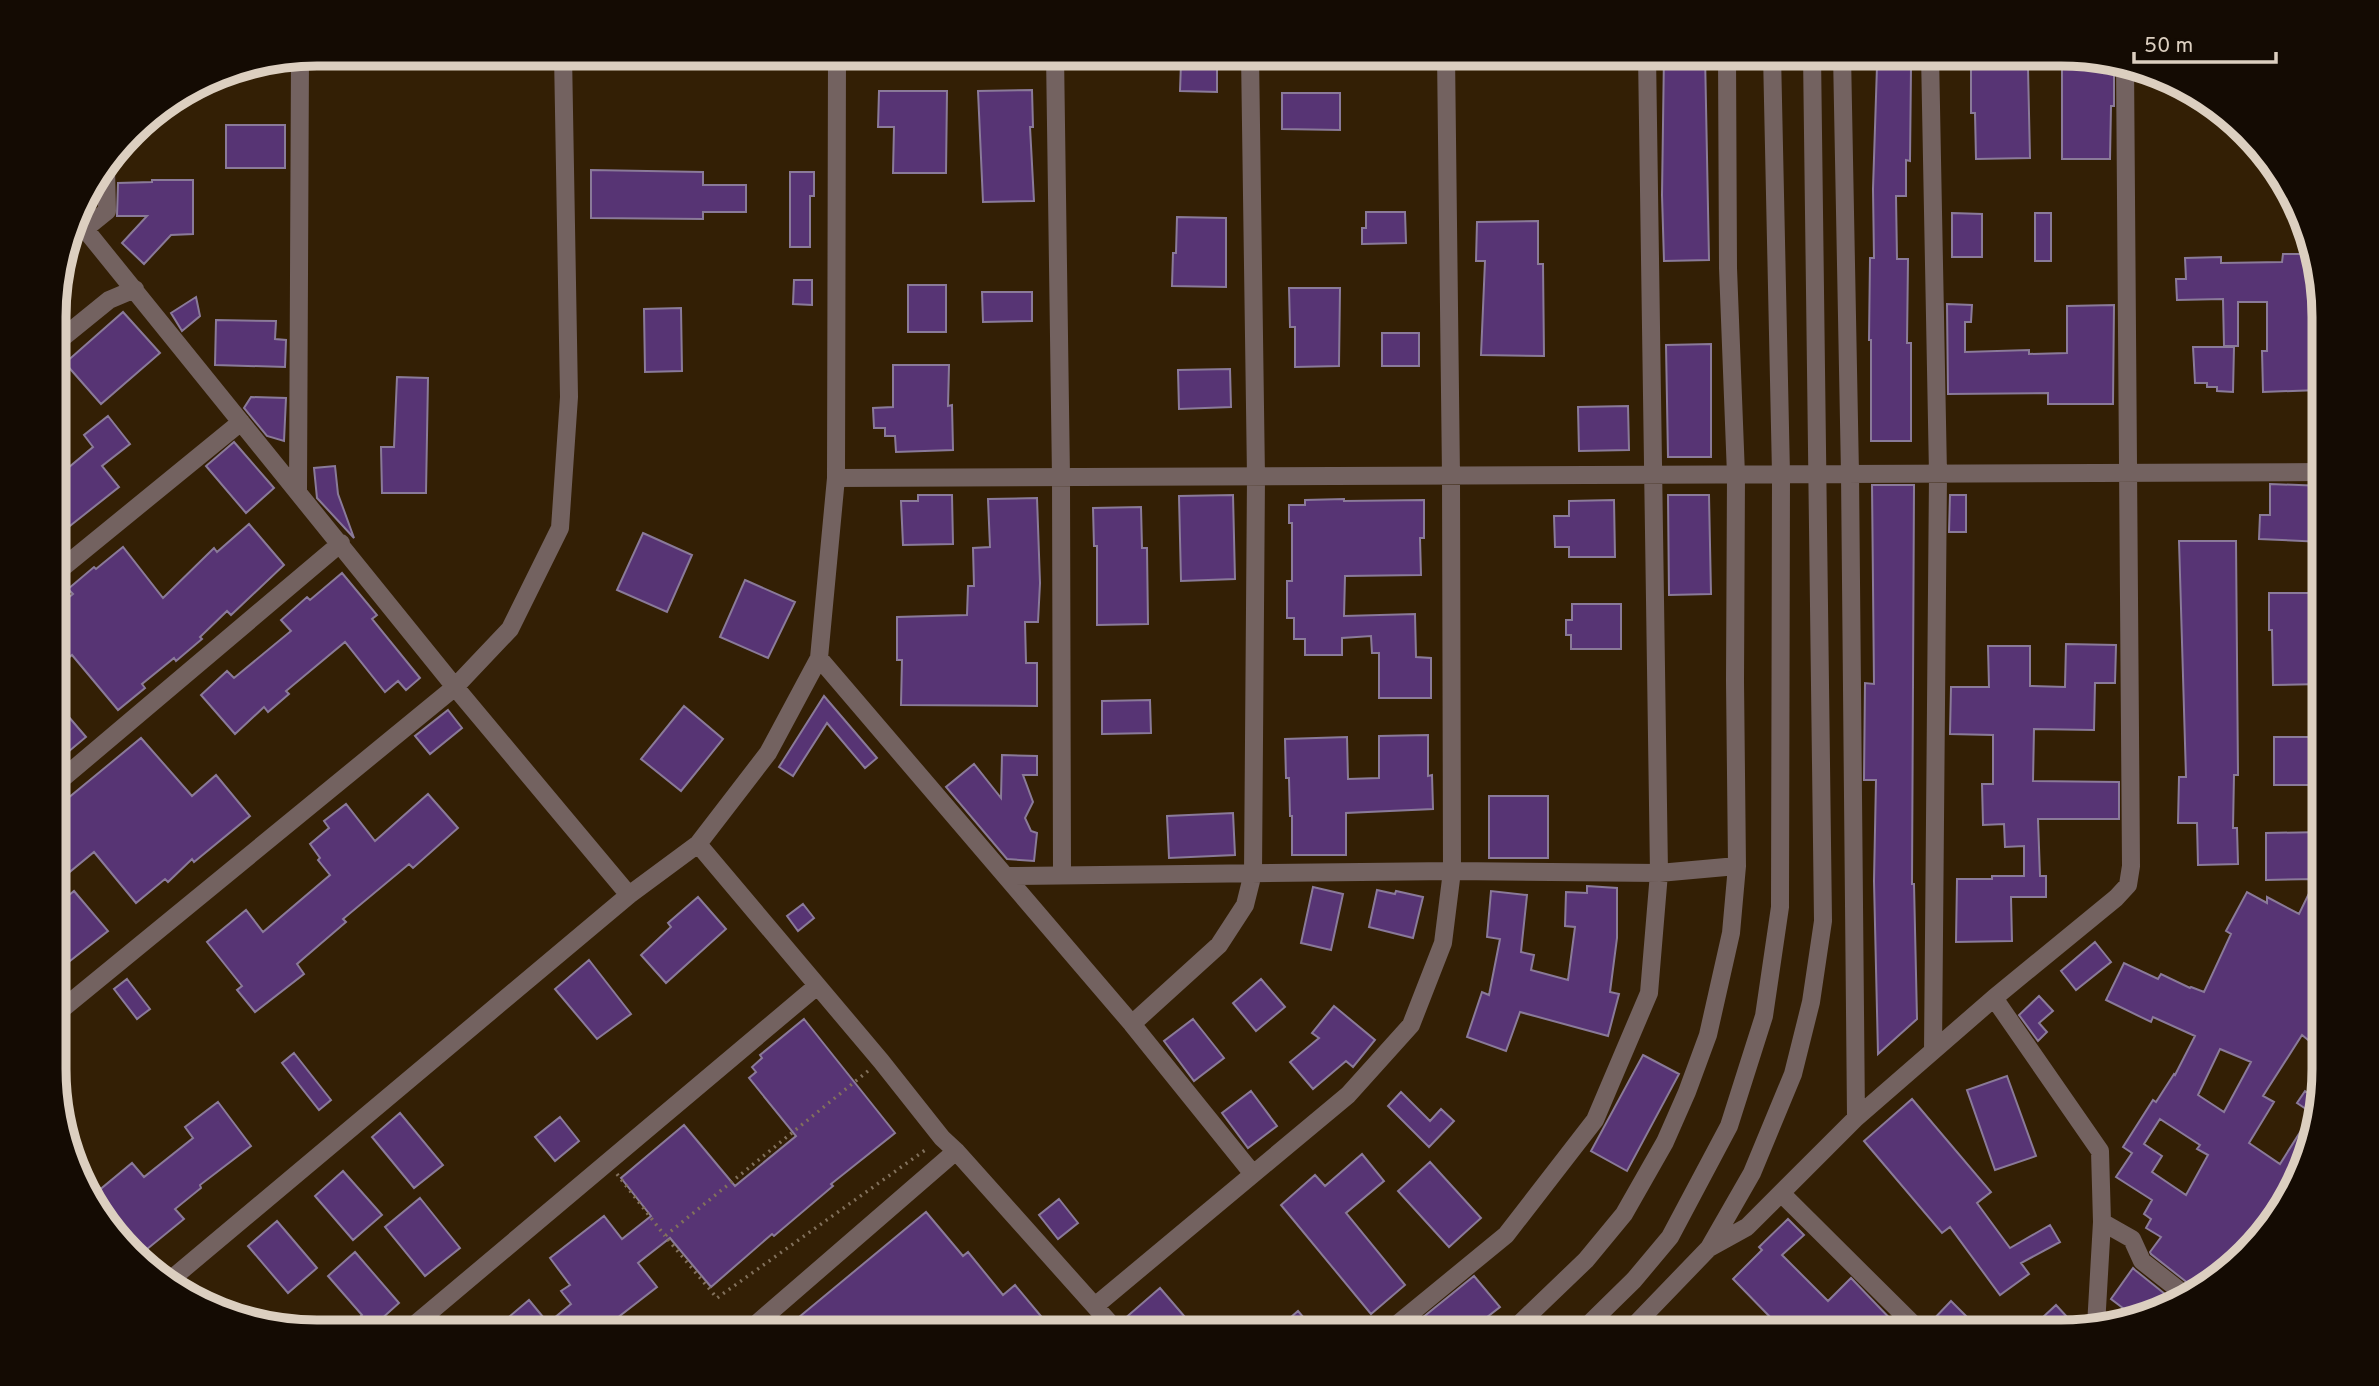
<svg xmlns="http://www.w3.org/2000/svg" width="2379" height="1386" font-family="Overpass,sans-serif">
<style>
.building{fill:#573474;stroke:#8a7a99;stroke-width:2;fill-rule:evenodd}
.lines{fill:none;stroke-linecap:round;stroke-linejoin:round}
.path{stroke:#82715c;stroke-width:3.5;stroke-dasharray:2 5;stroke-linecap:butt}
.minor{stroke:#736260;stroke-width:18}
.rim{fill:none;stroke:#dccfc0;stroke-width:9}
</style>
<rect width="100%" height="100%" fill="#331f05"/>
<path class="building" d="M1664,54h41l4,206 -45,1 -2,-66z
M1181,63h36v29l-37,-1z
M2062,65h52v41h-3l-1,53h-48z
M1877,66l34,1 -1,94 -4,-1v36h-10l1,63h11l-1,84h4v98h-40v-101h-2l1,-82h4l-1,-69z
M1971,68h57l2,90 -54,1 -1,-46h-4z
M1032,90l1,37h-3l4,74 -51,1 -5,-111z
M879,91h68l-1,82h-53l1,-46h-16z
M1282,93h58v37l-58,-1z
M226,125h59v43h-59z
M591,170l112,2v13h43v27h-43v7l-112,-1z
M790,172h24v24h-4v51h-20z
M152,180h41v54l-22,1 -27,29 -22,-21 25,-27h-30l1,-33 34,-1z
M1366,212h39l1,31 -44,1v-16h4z
M1952,213l30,1v43h-30z
M2035,213h16v48h-16z
M1177,217l49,1v69l-54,-1 1,-33h3z
M1538,221v43h5l1,92 -63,-1 4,-94h-9l1,-39z
M2283,254h31l1,21 2,-1v9h4l3,17 -8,1 3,89 -56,2 -1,-41h5v-49h-29v44h-14l-1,-47 -46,1 -1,-21h10l-1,-21 36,-1v6l61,-1z
M794,280h18v25l-19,-1z
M908,285h38v47h-38z
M1289,288h51l-1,78 -44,1v-40h-5z
M982,292h50v29l-49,1z
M196,297l4,19 -18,15 -11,-18z
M1947,304l25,1 -1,17h-6v30l64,-2v4l38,-1v-47l47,-1 -1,99h-65v-11l-100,1z
M681,308l1,63 -37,1 -1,-63z
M123,312l37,41 -59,51 -36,-41z
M216,320l60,1 -1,18 11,1 -1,27 -70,-2z
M1382,333h37v33h-37z
M1711,344v113h-43l-2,-112z
M2193,347h41l-1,45 -16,-1v-4h-10v-4h-12z
M893,365h56l-1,41 4,-1 1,45 -57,2 -1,-16h-10v-8h-11l-1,-20 20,-1z
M1230,369l1,38 -52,2 -1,-39z
M397,377l31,1 -2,115h-44l-1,-46h13z
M251,397l35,1 -2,43 -17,-5 -23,-28z
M1628,406l1,44 -50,1 -1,-44z
M108,416l22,28 -28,22 17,21 -63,50v-59l37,-31 -9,-12z
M234,442l40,46 -28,25 -40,-47z
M335,466l3,28 16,44 -37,-40 -3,-30z
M2270,484l54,2 -1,56 -64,-3 1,-24h10z
M1872,485h42l-2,399h2l3,135 -39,35 -4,-173 2,-101h-12l1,-97 9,1z
M918,495h34l1,49 -50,1 -2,-44h17z
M1233,495l2,84 -54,2 -2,-85z
M1668,495h41l2,99 -42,1z
M1950,495h16v37h-17z
M1037,498l3,85 -2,39h-13l1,41h11v43l-136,-1 1,-45h-5v-43l70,-2 1,-29h6l-1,-38 17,-1 -2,-48z
M1344,499v2l80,-1v38h-4l1,37 -76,1 -1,40 71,-2 1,43 15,1v40h-52v-45h-7l-1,-17 -29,2v17h-37v-16h-11v-21h-7v-37h5v-58h-3v-18h16v-5z
M1614,500l1,57h-46v-10h-14l-1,-31h15v-15z
M1141,507l1,41h5l1,76 -51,1v-79h-3l-1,-38z
M249,524l35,41 -53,50 -4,-4 -27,26 2,2 -26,22 -2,-3 -32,26 3,4 -27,22 -46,-55 -16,13 1,-61 16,-13 -5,-5 26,-22 2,2 27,-22 40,51 51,-50 3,4z
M643,533l49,22 -25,57 -50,-22z
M2179,541h57l2,234h-4l-1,53h4l1,36 -40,1 -1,-42h-19l1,-46h7z
M342,573l35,42 -5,4 48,59 -14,12 -8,-9 -13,11 -40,-50 -59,49 3,3 -21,18 -4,-5 -29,27 -34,-39 26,-24 7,7 57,-47 -10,-11 26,-23 3,3z
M745,580l50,22 -27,56 -48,-21z
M2269,593h55v91l-51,1 -1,-55h-3z
M1572,604h49v45h-50v-14h-5v-15h6z
M2066,644l50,1 -1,38h-20l-1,47 -60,-1 -1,52 86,1v37h-81l2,57h6v21h-35l1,44 -56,1 1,-63h35v-3h32v-30l-19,1 -1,-23 -21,1 -1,-41h11v-49l-43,-1 1,-47h38l-1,-41h42v40l35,1z
M824,696l53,62 -12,10 -38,-45 -34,53 -14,-9z
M1150,700l1,33 -49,1v-33z
M56,702l30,35 -30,25z
M684,706l39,33 -42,52 -40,-32z
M448,710l14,18 -32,26 -15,-18z
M1428,735v41l4,-1 1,34 -87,4v42h-54v-39h-2l-1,-38h-3l-1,-39 62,-2 1,42 31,-1v-42z
M2274,737h50l-1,48h-49z
M141,738l51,58 24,-21 34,41 -56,46 -2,-3 -24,23 -3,-3 -29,24 -42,-51 -28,23 -10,-11v-56z
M1002,755l35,1v19h-14l10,27 -8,16 6,13 6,2 -3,28 -27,-2 -61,-72 28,-23 27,34z
M428,794l30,34 -45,40 -4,-4 -66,55 3,3 -49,42 7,10 -49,38 -18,-22 5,-4 -35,-44 39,-32 17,22 67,-57 -12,-15 2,-2 -10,-14 19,-16 -5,-7 22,-17 29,37z
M1489,796h59v62h-59z
M1233,813l2,42 -66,3 -2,-42z
M2324,832v221l-22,-18 -39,61 11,6 -25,41 31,21 29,-46 5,2 -18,57 -43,71 -6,7 -48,37 -48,-38 -1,-2 11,-15 -15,-9 5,-9 -7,-5 8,-14 -36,-23 16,-24 -9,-6 30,-47 3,2 18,-28 1,1 20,-39 -42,-19 -2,5 -45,-22 18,-37 34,16 3,-5 29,14 1,-1 13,5 27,-58 -5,-3 21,-39 20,11v-6l32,17 17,-35 -50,1v-47zM2220,1049l31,13 -27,50 -26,-17zM2160,1119l40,26 -3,4 11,6 -22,40 -34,-23 10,-16 -18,-12z
M1587,886l30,2v50l-7,54 9,2 -11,42 -88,-24 -14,39 -39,-14 15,-45 7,3 11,-56 -13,-2 4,-46 36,4 -6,57 13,3 -3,15 37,10 7,-53 -10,-1 1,-34 21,1z
M1313,887l30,7 -12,56 -30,-7z
M1377,890l18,4 1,-3 27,6 -10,41 -44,-11z
M74,891l34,40 -52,41v-66z
M698,897l28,32 -60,54 -25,-28 30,-28 -3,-4z
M803,904l11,14 -16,13 -11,-15z
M2095,942l16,20 -35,28 -15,-19z
M589,960l42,54 -34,25 -42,-50z
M127,979l23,30 -13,10 -23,-30z
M1261,979l24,28 -29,24 -23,-28z
M2039,996l14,15 -14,12 8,9 -9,9 -19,-26z
M1334,1006l41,34 -22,27 -7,-6 -33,28 -23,-27 29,-24 -7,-5z
M804,1019l91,114 -64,51 2,2 -59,50 -2,-2 -61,53 -41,-49 -32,25 19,24 -58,45h-108l38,-32 19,23 23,-19 -10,-13 9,-6 -20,-27 54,-42 18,23 29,-23 -30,-38 63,-53 51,61 61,-50 -47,-58 7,-6 -4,-5 10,-9 -2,-3z
M1193,1019l31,39 -30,23 -30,-40z
M294,1053l37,47 -12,10 -37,-47z
M1643,1055l36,19 -52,97 -36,-20z
M2007,1076l29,80 -41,14 -28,-80z
M1251,1091l26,35 -29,22 -26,-35z
M2305,1091l15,9 -5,15 -18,-12z
M1401,1092l29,29 11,-12 13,12 -25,26 -41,-41z
M1912,1099l79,93 -14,11 33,45 40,-23 10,17 -39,21 8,11 -29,21 -50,-68 -8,6 -78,-92z
M218,1102l33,44 -51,39 1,3 -26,21 9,10 -43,35 -18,-16 7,-5 -33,-41 35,-29 12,14 49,-39 -8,-11z
M400,1113l43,52 -29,23 -42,-51z
M560,1117l19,24 -24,20 -20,-24z
M1362,1154l22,27 -38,32 59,72 -34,29 -90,-109 34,-30 10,11z
M1430,1162l51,56 -32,29 -51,-56z
M343,1171l39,44 -29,25 -38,-44z
M420,1198l40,50 -35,28 -40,-49z
M1059,1199l19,24 -20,16 -19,-24z
M926,1212l37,44 5,-4 35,43 12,-10 30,36 -13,11h-155l-8,-10 -11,10h-77z
M1788,1219l16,16 -22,20 46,46 23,-23 51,53h-66l-12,-12 -13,12h-48l11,-10 -41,-42 29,-29 -3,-3z
M277,1221l40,47 -29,25 -40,-47z
M355,1252l44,51 -32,29h-24l19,-17 -34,-39z
M2133,1268l2,2 40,32 -43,13 -21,-16z
M1474,1276l26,31 -31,24h-63z
M1160,1288l37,43h-64l-10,-11z
M1951,1301l21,21 -10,9h-31l-2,-7z
M2056,1305l24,26h-52z
M1298,1311l17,20h-40z"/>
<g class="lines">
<path class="path" d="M868,1071l-203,165 52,62 211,-150
M617,1174l48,62"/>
<path class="minor" d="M1055,54l6,423 1,398
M1842,54l8,420 6,644
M1930,54l8,420 -5,577
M76,218l379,469 174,208
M86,228l21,-17 -1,-42
M56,343l53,-43 26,-11
M836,478l1488,-6
M298,492l2,-434
M56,573l185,-151
M819,658l313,366 121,150
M56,784l285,-241
M698,844l183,217 61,77 14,13 161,180
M1007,876l445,-5 207,2 78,-7
M1994,998l106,153 2,71 -6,104
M56,1014l399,-327 55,-58 50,-101 9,-131 -6,-343
M1132,1024l87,-79 26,-40 8,-32 3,-396 -6,-423
M1781,1193l139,138
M2102,1222l30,17 10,22 47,37
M1709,1248l38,-21 109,-109 138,-120 122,-100 12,-13 3,-19 -6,-803
M169,1281l460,-386 69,-51 70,-91 51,-95 17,-180 1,-424
M1095,1306l253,-211 63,-70 32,-82 9,-72 -1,-395 -5,-422
M1389,1331l117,-96 89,-115 54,-127 10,-120 -12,-819
M1512,1331l74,-71 38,-46 41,-72 22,-50 21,-57 23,-102 6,-67 -2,-185 1,-206 -8,-207 -1,-214
M1582,1331l52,-51 36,-43 59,-111 35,-110 16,-109 1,-433 -9,-420
M1629,1331l80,-83 43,-75 41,-99 18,-72 12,-81 -11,-867
M406,1332l411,-346
M747,1332l209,-181"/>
</g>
<path d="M0 0H2379V1386H0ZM317 66H2061A251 251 0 0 1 2312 317V1069A251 251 0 0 1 2061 1320H317A251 251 0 0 1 66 1069V317A251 251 0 0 1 317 66Z" fill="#140b03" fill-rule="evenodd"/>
<path class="rim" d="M317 66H2061A251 251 0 0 1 2312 317V1069A251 251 0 0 1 2061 1320H317A251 251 0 0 1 66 1069V317A251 251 0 0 1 317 66Z"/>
<path d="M2134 52v10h142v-10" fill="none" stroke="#dccfc0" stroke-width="3.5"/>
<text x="2144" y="52" font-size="21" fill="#dccfc0" stroke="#140b03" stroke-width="5" paint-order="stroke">50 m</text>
</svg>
